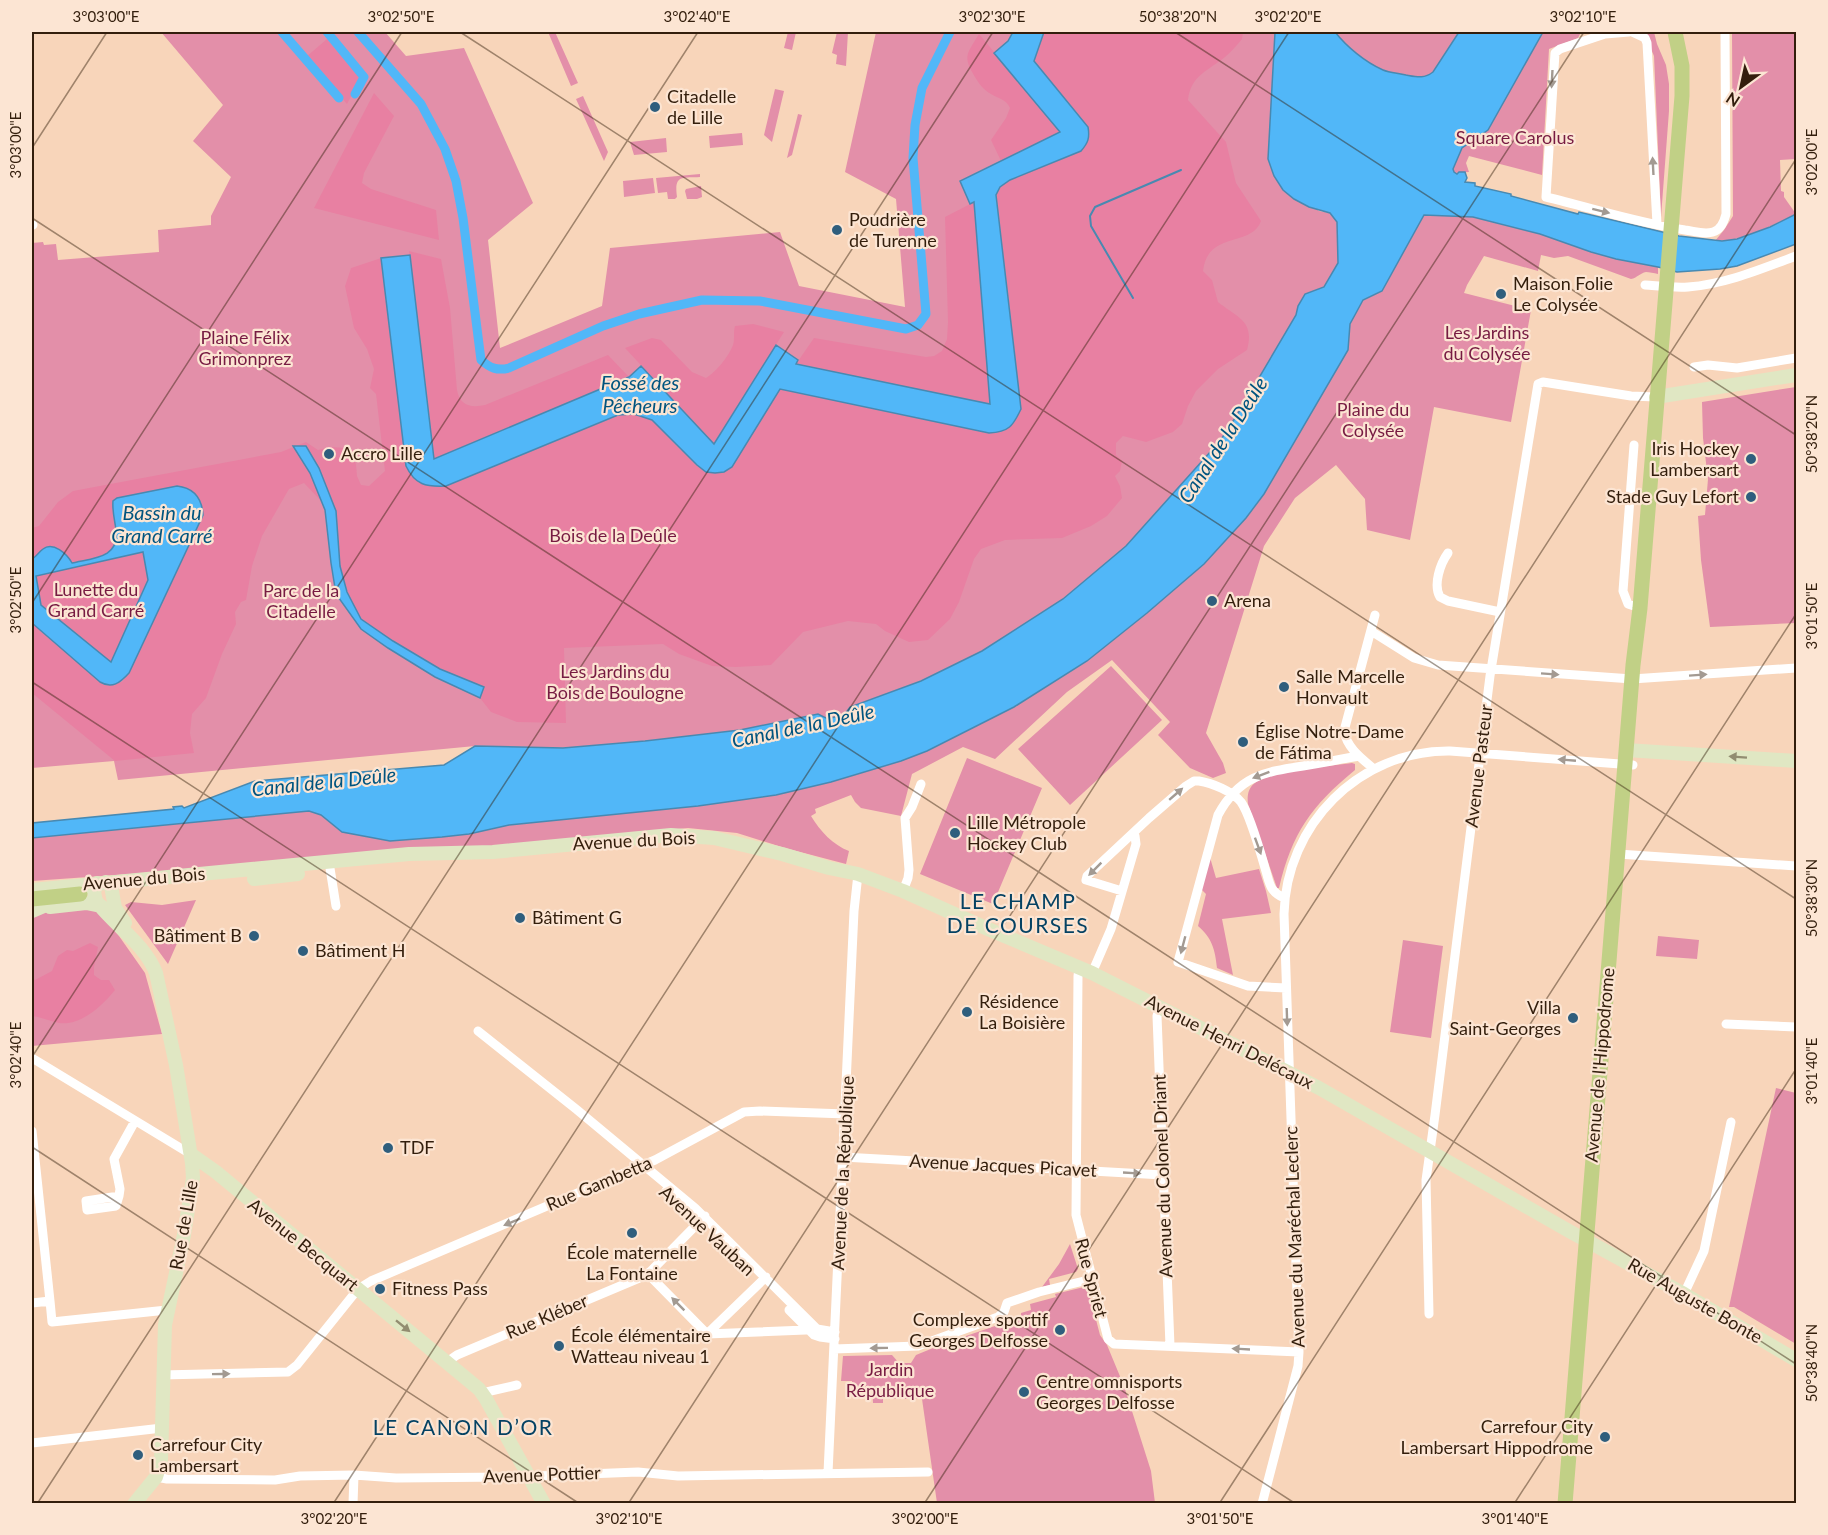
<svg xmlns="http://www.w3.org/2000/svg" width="1828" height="1535" font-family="Lato,sans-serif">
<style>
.green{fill:#e38fa9}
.forest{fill:#e880a2}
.water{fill:#51b7f8;stroke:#4889b1;stroke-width:1.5;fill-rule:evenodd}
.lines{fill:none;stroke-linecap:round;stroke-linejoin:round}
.stream{stroke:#4889b1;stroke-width:2}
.canal{stroke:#51b7f8;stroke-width:9}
.street{stroke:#fff;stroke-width:9}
.secondary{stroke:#e0e7c3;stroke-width:14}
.primary{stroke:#c1d086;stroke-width:15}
.oneway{fill:#a39a92}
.oneway2{fill:#928d71}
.ticks{fill:none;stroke:#331e0c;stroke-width:1.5;stroke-opacity:0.45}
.poi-dot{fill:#2f5e7d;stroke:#fce5d3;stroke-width:2}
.labels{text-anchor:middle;stroke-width:4.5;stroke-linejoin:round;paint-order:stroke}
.poi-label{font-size:18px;fill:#331e0c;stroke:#fce5d3;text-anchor:start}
.park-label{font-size:18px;fill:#771b42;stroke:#fce5d3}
.street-label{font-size:18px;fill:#331e0c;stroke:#fce5d3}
.water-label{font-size:20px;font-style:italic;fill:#00547f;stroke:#fce5d3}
.quarter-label{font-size:21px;letter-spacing:1.5px;fill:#054263;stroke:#fce5d3}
.neatline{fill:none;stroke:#331e0c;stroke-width:2}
.ticks-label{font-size:15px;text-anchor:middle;fill:#331e0c}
</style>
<rect width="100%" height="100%" fill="#f8d5ba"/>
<path class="green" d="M161,32h224l21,24 58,-8 69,155 -45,37 12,108 102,-42 8,-58 170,-16 19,54 106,21 -9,-108 -51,-27 31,-140h137l-5,9 53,91 -91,71 20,201 -276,40 -73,-78 -12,11 -195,82 -25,-204 -28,3 25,208 583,-33 99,-306 -54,-66 10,-29h231l-7,127 6,17 45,35 11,2 7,9 1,41 -14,24 -26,19 -2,9 -59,100 -17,26 -94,105 -63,53 -81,52 -61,30 -71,26 -5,7 -17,5 -10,-5 -78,16 -95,11 -82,7 -88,-2 -357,34 -4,-19 -82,7v-525l11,-1 1,3 12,-1 2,16 101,-8 -1,-22 53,-5v-9l20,-39 -38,-36 30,-36z
M548,32h7l23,51 -7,3z
M788,32h8l-4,18 -8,-2z
M837,32h11l-2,34 -10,-2 1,-9 -5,-2z
M1335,32h124l-26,40c-9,7 -16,5 -27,3 -8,-2 -16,-2 -23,-5 -18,-8 -36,-23 -48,-38z
M1543,32h38l-3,6 -29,11 -7,126 -73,-19 -3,7 3,9 -14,1 -2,-2v-6l9,-18 26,-17z
M1644,32h10l3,12 9,21 3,19v27l-8,106 -7,-161 -5,-12 -2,-12z
M1732,32h64v127l-16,1 1,31 3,1v5l12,17c-25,12 -53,28 -81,27l9,-11 9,-14z
M775,89l9,2 -12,51 -8,-7z
M583,96l25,56 -4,9 -28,-62z
M798,114l4,1 -10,40 -5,3z
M742,133l1,12 -33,3 -1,-12z
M666,138l1,14 -33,3 -4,-13z
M700,174v3c-19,1 -26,-2 -23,20l-2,2h-7l-1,-7 -9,1 -2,-15z
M653,178l2,15 -31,4 -1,-16z
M701,186l1,11 -5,2h-10l-2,-8 1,-2z
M1424,215l49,2 67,17 51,18 25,7 42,8v7c-4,-1 -9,-2 -12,-2 -6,1 -9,6 -15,7l-63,-23 -14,2 -13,-3 -3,16 -54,-15 -17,29 -3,8 67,17 -20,112 -77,-15 -24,133 -43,-10 -2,-31 -29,-34 -41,33 -31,48 -58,187 17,30 3,10 -13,5 -23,-10 -32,-33 12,-13 -58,-62 -45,32 -72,67 -32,-12 -51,27 -11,42 -40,-8 -6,-6 -4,-7 -36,14 1,4 -5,3c9,15 22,29 38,35l-3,13 -61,-16 -48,-15 -49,-5 -225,22 -431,31v-43l277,-27 12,4 22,17 47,9 52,-4 27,-3 40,-9 189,-19 78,-11 55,-13 70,-21 26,-10 87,-44 73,-46 60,-48 57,-49 42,-46 18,-24 84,-144 2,-26 5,-11 8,-13 19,-9z
M1796,387v236l-86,4 -9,-67 -3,-44 7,-1 3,-36 -5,-41 -1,-36z
M1111,666l51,54 -92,85 -52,-56z
M967,758l75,30 -49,116 -73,-30z
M1352,763l3,1v6c-44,36 -63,63 -76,118h-2l-29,-84c-1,-8 0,-16 7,-21 15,-12 75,-17 97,-20z
M1209,854l7,24 43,-9 7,22 5,22 -49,6 11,56 -16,-7c-2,-19 -5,-30 -19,-42l8,-32 -5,-5z
M196,900l-28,64 -43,-59 6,-3 31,3z
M83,906l16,7 20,23 26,37 17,61 -130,12v-128l10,-5z
M1658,936l41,4 -2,19 -41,-3z
M1403,940l40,6 -12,92 -41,-6z
M1776,1088l20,5v251l-62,-37h-5z
M1070,1244l8,25 -2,3 -27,7 1,6 -8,2 17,-23z
M1084,1287l4,2 12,46 7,10 17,41 27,85 4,32h-218l-15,-104h-39v4h-10l-1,-16h-20v-6h-11l2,-25 49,-1 7,8h12l5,-8 27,-11 78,-27v-4l10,-3 -1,-6 26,-7 -1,-3z"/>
<path class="forest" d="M1044,32h199l-1,7c-5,6 -11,13 -17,18 -17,14 -34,18 -37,43l38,42 10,41 25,38c-10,27 -53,9 -58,50l9,9 6,22c20,16 37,19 29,48l-29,19 -22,22 -8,15 -6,18 -9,8 -27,10 -23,-6 -7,7v12l6,6 -2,10 -5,5 5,10 2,12 -15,18 -16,10 -29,12 -57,2 -24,9 -7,10 -15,43 -9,17 -22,21 -19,2 -24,-11 -9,-7 -28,-3 -45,11 -32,33 -35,2 -24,-1 -33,-12 -16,-10 -99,4 2,75 -49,-1 -26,-10 -11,-14 4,-11 -44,-18 -47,-28 -32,-22 -14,-27 -7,-26 -4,-55 -15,-10 -17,-18 -15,6 -27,47 -10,30 -6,34 -5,2 -6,10 1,12 -14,30 -16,44 -14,16 -2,19 4,20 -79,8 -83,-68v-70l68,59h22l7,-9 74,-158 -90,-14c-1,10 2,20 3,29 4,28 -24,28 -44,33 -3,-6 -6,-7 -11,-11 -18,-11 -16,-2 -29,7v-31l7,-2 19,-24 15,-11 208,-39 25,-10 12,8 12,-3 17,1 9,16 1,12 4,9 8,1 16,-15 -9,-77 -6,-6 4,-19 -7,-20 -13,-21 -9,-42 6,-18 30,-10 25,208c9,19 21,21 40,20l172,-71 16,-1 18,6 45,46 27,6 8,-5 48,-78 209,44 11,-1 21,-23 -25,-214 4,-8 10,-7 71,-29 9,-16 -2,-8 -54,-66z
M979,34l82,98 -60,29 -10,-21 15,-22 4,-10c-4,-9 -11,-9 -19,-14 -7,-4 -12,-10 -16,-17 -13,-21 -8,-23 4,-43z
M327,39l34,38 -14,27 -41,-47z
M374,93l20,23 -30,57 -2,10 9,6 65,21 3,30 -125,-32z
M974,202l16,202 -194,-40 18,-26 112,19 8,-1 8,-5 5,-12 1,-17 -3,-105z
M409,251l32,8 9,49 7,82c3,16 14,18 28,15l123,-50 21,22 -195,82z
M753,324l31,8 -70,112 -89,-96 27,-10 9,2 31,32 14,6c10,-6 23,-22 27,-33 2,-6 0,-13 2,-19z
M143,552l5,28 -37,82 -70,-57 -6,-29z
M90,943l8,4 -4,20v8l7,5h8l6,10c-13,16 -34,36 -56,33 -9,-2 -18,-6 -27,-7v-37l3,1 17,-9 6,-15 9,-6 6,1z"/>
<path class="water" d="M1013,32h31l-10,29 54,66c2,11 0,16 -7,24l-71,29 -10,7 -4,8 25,214c-8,17 -12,23 -32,24l-209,-44 -48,78 -8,5 -9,1 -9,-1 -9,-7 -45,-45 -18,-6 -16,1 -172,71c-20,1 -31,-1 -40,-20l-25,-208 29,-3 24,204 195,-82 12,-11 73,78 62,-99 22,15 -2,4 194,40 -16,-202 -4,2 -10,-23 100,-49 -66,-79 14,-12z
M1275,32h60c12,15 30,30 48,38 7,3 15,3 23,5 11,2 18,4 27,-3l26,-40h84l-55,98 -26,18 -9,21 1,3 3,2 2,-2h6l2,6 -2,4 10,1v3l36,8v2l67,18 1,-2 100,24 43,5 15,-2 33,-12 26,-13v30l-59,22 -17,3 -43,3 -19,-5 -42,-8 -25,-7 -51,-18 -67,-17 -49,-2 -42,76 -19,9 -7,13 -6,11 -2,26 -84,144 -18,24 -42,46 -57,49 -60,48 -73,46 -87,44 -26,10 -70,21 -55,13 -78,11 -189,19 -40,9 -27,3 -52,4 -48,-9 -21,-17 -12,-4 -277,27v-15l142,-14 -1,-2 9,-1 2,2 71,-27 189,-16 31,-19 88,2 82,-7 95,-11 78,-16 10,5 17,-5 5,-7 71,-26 61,-30 81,-52 63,-53 94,-105 17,-26 59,-100 2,-9 7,-12 19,-7 14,-24 -1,-41 -7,-9 -21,-6 -15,-8 -11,-9 -9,-14 -6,-17z
M293,446h13l13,22 17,43 4,55 7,26 14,27 32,22 47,28 44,18 -4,11 -45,-21 -47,-29 -27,-19 -25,-35 -5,-31 -6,-53 -15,-37z
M177,486c18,2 25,13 26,29l-74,158c-9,10 -17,16 -29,9l-68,-59v-64c4,-2 7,-7 11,-10 10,-8 24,5 29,14 21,-5 48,-5 44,-33 -1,-9 -4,-19 -3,-29l4,-3zM143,552l5,28 -37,82 -70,-57 -5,-29z"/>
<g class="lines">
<path class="stream" d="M1133,298l-42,-72 -1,-10 5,-9 86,-37"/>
<path class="canal" d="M282,32l57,66
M327,32l37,45 -9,17
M358,32l63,72 24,45 11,32 7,37 18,142c9,8 16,11 28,8l94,-42 36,-12 63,-14 58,1 146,28 12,-4 8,-11 -13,-156 2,-33 7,-37 28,-56"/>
<path class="street" d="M1629,32l-24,2 -45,15 -5,4 -9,144c46,11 92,26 139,33 9,1 19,5 28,2 8,-2 11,-10 13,-18l-1,-182
M1632,32l13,6 2,5 10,181
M32,225h1
M1645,285c14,1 29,3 43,2 38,-3 73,-18 108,-31
M1694,367l14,-2 29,3 59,-10
M1634,445l-11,146 5,13 12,4
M1448,553c-8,11 -15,32 -8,44l8,4 52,11
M1371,631l43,27 24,7 194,14 164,-11
M1374,769c-13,-11 -27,-21 -30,-38l31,-116
M1618,854l178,12
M329,862l7,44
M903,891l5,-13 1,-8 -4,-52 7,-11 9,-23
M1122,891l-36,-11 1,-4 62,-58 37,-32 8,-5h5c13,2 33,10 42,21 8,11 20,52 24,66 5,16 4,23 19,30
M1079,968l-1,8 -2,239 32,124 6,5 185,8
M1092,973l19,-44 25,-85 -1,-8 -2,-3
M1286,988l-38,-2 -70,-24 40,-147c21,-39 46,-43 85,-49 19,-3 38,-7 56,-10
M1160,1007l-3,9 13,330
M1726,1024l70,3
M478,1031l98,78 119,99 122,121 18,3
M32,1058l160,97
M32,1131l18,170
M843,1157l320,18
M666,1191l37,32
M119,1196l-3,10 -29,4 -1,-9 33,-5 1,-7 -6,-30 21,-38
M648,1274l59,60 99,-4 5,-4
M1684,1294l20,-43 27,-129
M32,1303l18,-2 2,21 115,-12
M789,1310l25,25 6,2 15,2
M1429,1314l-3,-134 9,-65 55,-439 48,-292 5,-2 88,14 25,1
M707,1334l59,-57
M834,1349l84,-3 80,-29 6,-5 3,-9 32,-11 53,-13
M447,1362l10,-7 187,-79 7,-5 54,-55
M162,1375l126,-3 9,-7 61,-76 13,-8 284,-121 89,-48 16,-1 86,3
M482,1393l35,-8
M32,1443l130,-15
M828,1473l26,-562 4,-37
M156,1477l11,2 108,1 25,-4 54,-1 42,3 115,-1 127,-5 40,4 250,-4
M353,1504l1,-29
M1262,1504l36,-138 1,-14 -15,-438c2,-89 75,-164 166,-163l183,14"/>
<path class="secondary" d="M1656,397l140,-22
M1626,750l170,11
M254,879l44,-5
M106,882l5,4 4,22 10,15
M97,883l-3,9 2,9c19,25 48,42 60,72l20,92 16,98 1,15 -9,57 -19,90 -4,136 -5,16 -22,27
M32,890l377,-36 84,-2 178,-17 43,3 68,16 47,14 29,6 45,17 85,38 104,44 227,115 250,143 115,63 112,66
M50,907l36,-4 15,3
M32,911l28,-12
M192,1155l24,17 263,217 7,10 58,105"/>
<path class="primary" d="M32,899l48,-5
M1565,1504l68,-839 7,-57 42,-512v-30l-7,-34"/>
</g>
<defs><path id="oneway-solid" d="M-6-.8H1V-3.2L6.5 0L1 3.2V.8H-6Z" transform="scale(1.5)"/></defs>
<g class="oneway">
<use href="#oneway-solid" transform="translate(1552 79) rotate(93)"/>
<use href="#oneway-solid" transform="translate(1653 166) rotate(-93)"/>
<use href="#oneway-solid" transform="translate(1601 211) rotate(14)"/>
<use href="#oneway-solid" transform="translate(1550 674) rotate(4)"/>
<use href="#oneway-solid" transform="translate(1698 675) rotate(-4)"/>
<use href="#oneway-solid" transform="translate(1567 760) rotate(-175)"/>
<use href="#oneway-solid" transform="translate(1261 775) rotate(159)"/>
<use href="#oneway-solid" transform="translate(1176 794) rotate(-41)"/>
<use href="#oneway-solid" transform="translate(1258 846) rotate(70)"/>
<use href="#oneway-solid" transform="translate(1095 869) rotate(135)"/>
<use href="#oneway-solid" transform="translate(1183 945) rotate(105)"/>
<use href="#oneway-solid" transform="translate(1287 1017) rotate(88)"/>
<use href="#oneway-solid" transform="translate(1132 1173) rotate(3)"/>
<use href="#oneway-solid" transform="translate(512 1222) rotate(157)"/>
<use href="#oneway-solid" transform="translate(678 1304) rotate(-135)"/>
<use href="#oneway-solid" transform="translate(879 1348) rotate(179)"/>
<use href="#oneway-solid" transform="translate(1241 1349) rotate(-177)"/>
<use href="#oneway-solid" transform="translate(221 1374) rotate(-1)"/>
</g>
<g class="oneway2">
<use href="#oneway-solid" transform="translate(1738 757) rotate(-176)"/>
<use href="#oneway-solid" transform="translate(403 1326) rotate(39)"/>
</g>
<path class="ticks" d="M460,32l1336,867M1175,32l621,403M32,148l75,-116M32,218l1764,1146M32,603l370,-571M32,682l1264,822M32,1057l666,-1025M32,1147l548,357M37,1504l956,-1472M333,1504l956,-1472M628,1504l956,-1472M924,1504l872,-1345M1219,1504l577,-890M1514,1504l282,-435"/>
<g class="poi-dot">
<circle cx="655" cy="107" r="6"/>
<circle cx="837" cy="230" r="6"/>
<circle cx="1501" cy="294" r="6"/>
<circle cx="329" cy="454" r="6"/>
<circle cx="1751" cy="459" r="6"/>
<circle cx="1751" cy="497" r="6"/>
<circle cx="1212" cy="601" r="6"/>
<circle cx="1284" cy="687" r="6"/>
<circle cx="1243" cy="742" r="6"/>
<circle cx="955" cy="833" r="6"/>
<circle cx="520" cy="918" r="6"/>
<circle cx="254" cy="936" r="6"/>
<circle cx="303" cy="951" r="6"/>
<circle cx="967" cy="1012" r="6"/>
<circle cx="1573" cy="1018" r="6"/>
<circle cx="388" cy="1148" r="6"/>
<circle cx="632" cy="1233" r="6"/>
<circle cx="380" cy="1289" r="6"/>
<circle cx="1060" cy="1330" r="6"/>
<circle cx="559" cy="1346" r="6"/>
<circle cx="1024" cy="1392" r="6"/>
<circle cx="1605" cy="1437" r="6"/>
<circle cx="138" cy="1455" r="6"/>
</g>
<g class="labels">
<g class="poi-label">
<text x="667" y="103">Citadelle<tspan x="667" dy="21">de Lille</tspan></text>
<text x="849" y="226">Poudrière<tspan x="849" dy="21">de Turenne</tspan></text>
<text x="1513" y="290">Maison Folie<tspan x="1513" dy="21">Le Colysée</tspan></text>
<text x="1739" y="455" text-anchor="end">Iris Hockey<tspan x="1739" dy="21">Lambersart</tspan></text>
<text x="341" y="460">Accro Lille</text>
<text x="1739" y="503" text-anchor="end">Stade Guy Lefort</text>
<text x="1224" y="607">Arena</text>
<text x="1296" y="683">Salle Marcelle<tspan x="1296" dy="21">Honvault</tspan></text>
<text x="1255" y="738">Église Notre-Dame<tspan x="1255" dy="21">de Fátima</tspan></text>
<text x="967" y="829">Lille Métropole<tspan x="967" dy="21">Hockey Club</tspan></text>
<text x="532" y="924">Bâtiment G</text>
<text x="242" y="942" text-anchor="end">Bâtiment B</text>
<text x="315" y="957">Bâtiment H</text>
<text x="979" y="1008">Résidence<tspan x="979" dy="21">La Boisière</tspan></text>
<text x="1561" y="1014" text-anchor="end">Villa<tspan x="1561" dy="21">Saint-Georges</tspan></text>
<text x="400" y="1154">TDF</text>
<text x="632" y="1259" text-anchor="middle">École maternelle<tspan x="632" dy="21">La Fontaine</tspan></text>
<text x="392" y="1295">Fitness Pass</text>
<text x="1048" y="1326" text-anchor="end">Complexe sportif<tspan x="1048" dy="21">Georges Delfosse</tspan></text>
<text x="571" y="1342">École élémentaire<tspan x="571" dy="21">Watteau niveau 1</tspan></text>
<text x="1036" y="1388">Centre omnisports<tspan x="1036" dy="21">Georges Delfosse</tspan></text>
<text x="1593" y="1433" text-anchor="end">Carrefour City<tspan x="1593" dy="21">Lambersart Hippodrome</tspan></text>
<text x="150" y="1451">Carrefour City<tspan x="150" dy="21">Lambersart</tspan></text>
</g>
<g class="park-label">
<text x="1515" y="144">Square Carolus</text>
<text x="1487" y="339">Les Jardins<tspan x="1487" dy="21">du Colysée</tspan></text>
<text x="245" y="344">Plaine Félix<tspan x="245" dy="21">Grimonprez</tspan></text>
<text x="1373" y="416">Plaine du<tspan x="1373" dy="21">Colysée</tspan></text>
<text x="613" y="542">Bois de la Deûle</text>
<text x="96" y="596">Lunette du<tspan x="96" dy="21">Grand Carré</tspan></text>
<text x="301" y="597">Parc de la<tspan x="301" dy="21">Citadelle</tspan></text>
<text x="615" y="678">Les Jardins du<tspan x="615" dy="21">Bois de Boulogne</tspan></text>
<text x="890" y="1376">Jardin<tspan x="890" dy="21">République</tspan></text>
</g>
<g class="street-label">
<text transform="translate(1479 766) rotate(-83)" y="6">Avenue Pasteur</text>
<text transform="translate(634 841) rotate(-3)" y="6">Avenue du Bois</text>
<text transform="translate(144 879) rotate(-5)" y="6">Avenue du Bois</text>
<text transform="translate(1229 1042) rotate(27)" y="6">Avenue Henri Delécaux</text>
<text transform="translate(1600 1065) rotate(-85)" y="6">Avenue de l'Hippodrome</text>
<text transform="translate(1003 1166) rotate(3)" y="6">Avenue Jacques Picavet</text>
<text transform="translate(843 1173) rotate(-87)" y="6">Avenue de la République</text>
<text transform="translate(1163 1176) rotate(-92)" y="6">Avenue du Colonel Driant</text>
<text transform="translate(599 1184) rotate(-23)" y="6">Rue Gambetta</text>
<text transform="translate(184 1225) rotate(-80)" y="6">Rue de Lille</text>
<text transform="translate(707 1231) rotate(43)" y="6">Avenue Vauban</text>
<text transform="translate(1295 1237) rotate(-92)" y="6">Avenue du Maréchal Leclerc</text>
<text transform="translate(303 1245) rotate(39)" y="6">Avenue Becquart</text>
<text transform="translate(1091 1278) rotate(75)" y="6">Rue Spriet</text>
<text transform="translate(1695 1301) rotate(30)" y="6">Rue Auguste Bonte</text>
<text transform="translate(547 1317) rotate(-23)" y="6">Rue Kléber</text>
<text transform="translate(542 1475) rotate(-2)" y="6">Avenue Pottier</text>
</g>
<g class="water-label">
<text x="640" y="390">Fossé des<tspan x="640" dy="23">Pêcheurs</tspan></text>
<text transform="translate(1223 440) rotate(-57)" y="7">Canal de la Deûle</text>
<text x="162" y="520">Bassin du<tspan x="162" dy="23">Grand Carré</tspan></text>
<text transform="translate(803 726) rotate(-12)" y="7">Canal de la Deûle</text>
<text transform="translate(324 782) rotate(-6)" y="7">Canal de la Deûle</text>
</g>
<g class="quarter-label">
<text x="1018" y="909">LE CHAMP<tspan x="1018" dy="24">DE COURSES</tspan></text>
<text x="463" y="1435">LE CANON D’OR</text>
</g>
</g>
<rect width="1828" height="1535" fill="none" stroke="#fce5d3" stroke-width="66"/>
<g transform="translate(1741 87) rotate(213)" stroke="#fce5d3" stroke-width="4.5" paint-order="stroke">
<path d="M0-4.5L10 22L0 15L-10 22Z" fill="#331e0c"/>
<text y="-9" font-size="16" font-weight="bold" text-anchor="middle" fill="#331e0c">N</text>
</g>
<rect x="33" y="33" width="1762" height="1469" class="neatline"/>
<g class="ticks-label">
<text x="106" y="22">3°03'00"E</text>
<text x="401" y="22">3°02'50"E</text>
<text x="697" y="22">3°02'40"E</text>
<text x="992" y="22">3°02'30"E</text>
<text x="1178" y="22">50°38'20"N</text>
<text x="1288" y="22">3°02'20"E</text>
<text x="1583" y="22">3°02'10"E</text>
<text transform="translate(16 145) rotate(-90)" y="5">3°03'00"E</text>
<text transform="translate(1812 162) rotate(-90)" y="5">3°02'00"E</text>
<text transform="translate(1812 434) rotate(-90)" y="5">50°38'20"N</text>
<text transform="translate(16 600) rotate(-90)" y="5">3°02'50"E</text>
<text transform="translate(1812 616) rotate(-90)" y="5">3°01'50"E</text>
<text transform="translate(1812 898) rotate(-90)" y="5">50°38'30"N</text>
<text transform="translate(16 1055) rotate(-90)" y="5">3°02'40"E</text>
<text transform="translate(1812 1071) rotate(-90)" y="5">3°01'40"E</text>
<text transform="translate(1812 1363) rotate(-90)" y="5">50°38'40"N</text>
<text x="334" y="1524">3°02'20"E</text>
<text x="629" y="1524">3°02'10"E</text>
<text x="925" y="1524">3°02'00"E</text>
<text x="1220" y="1524">3°01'50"E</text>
<text x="1515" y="1524">3°01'40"E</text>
</g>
</svg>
